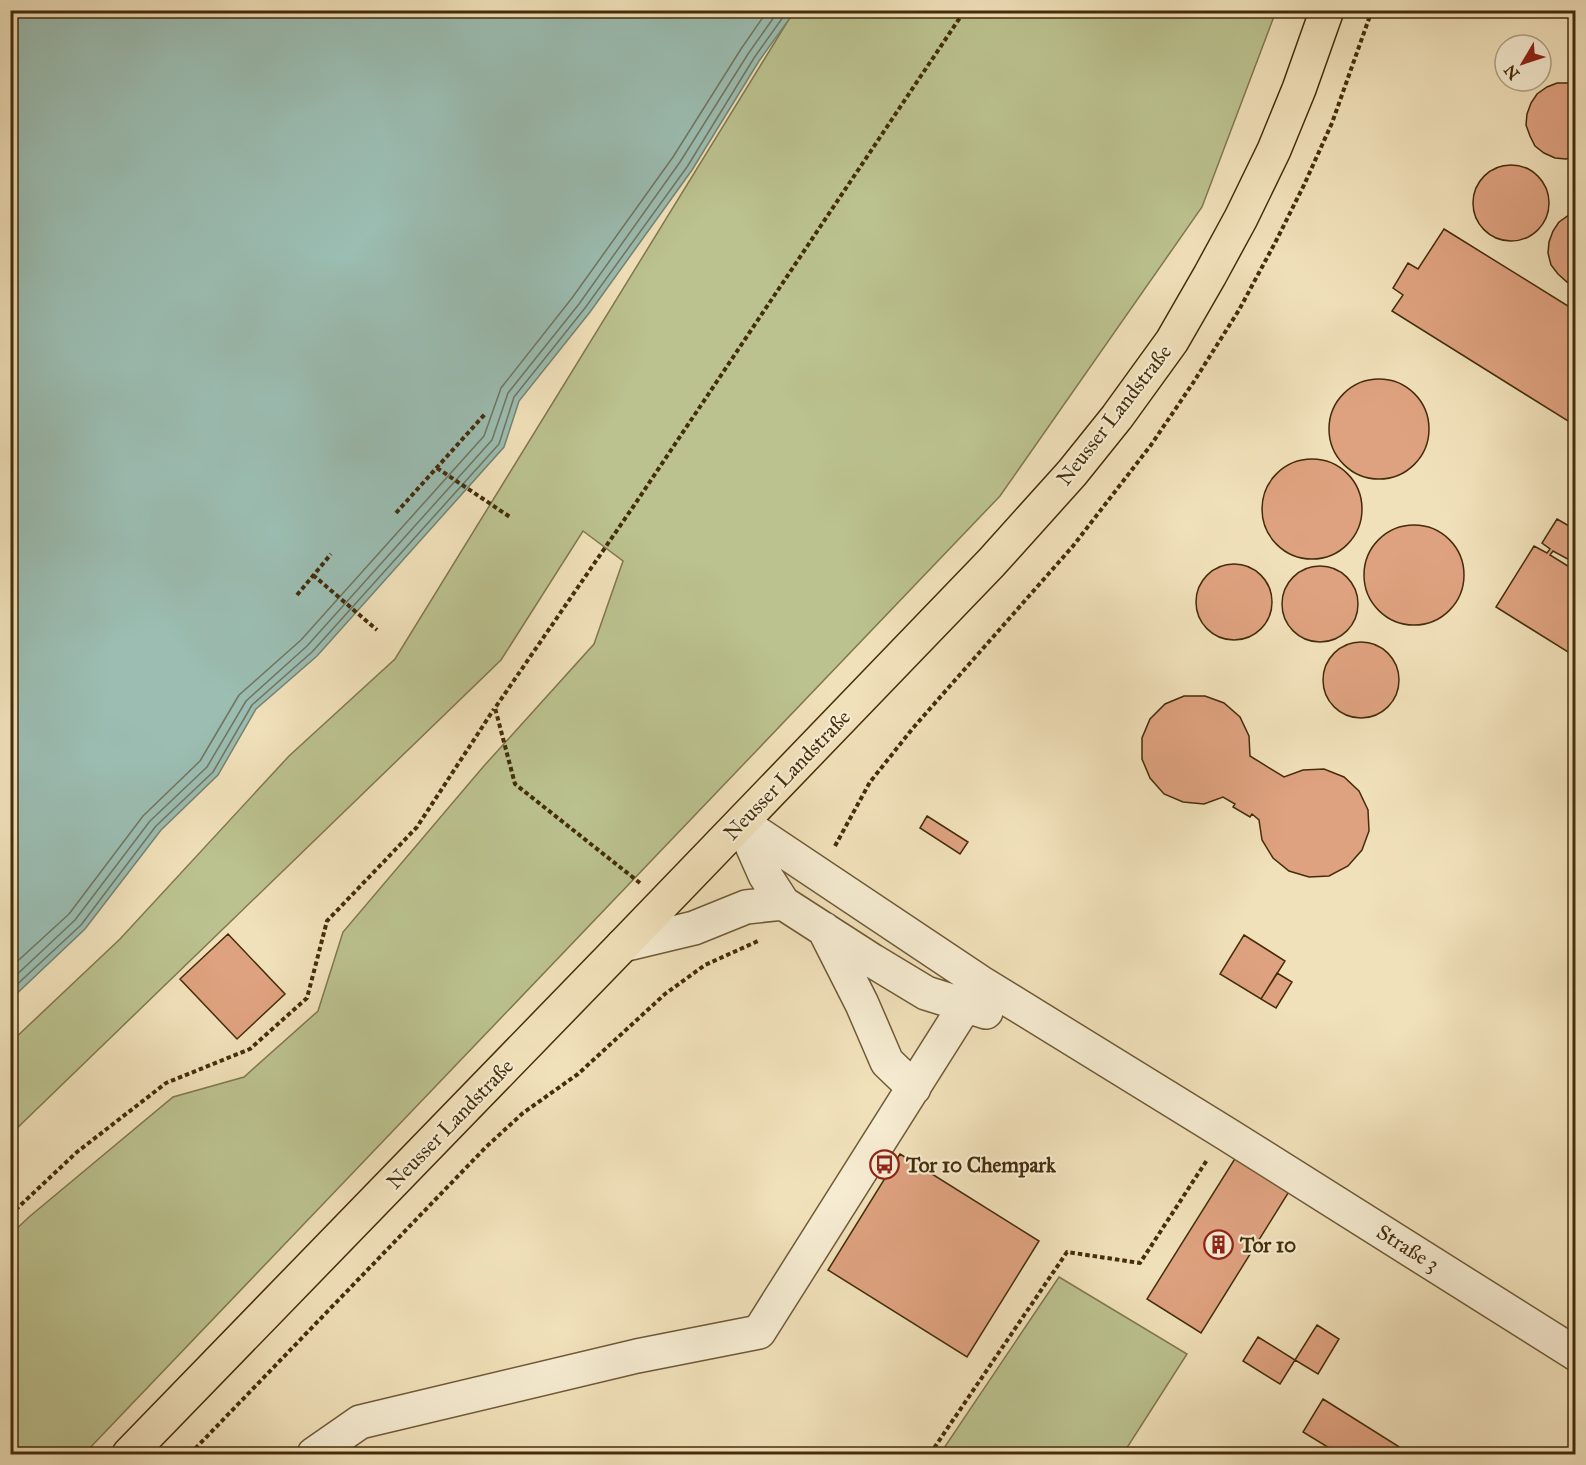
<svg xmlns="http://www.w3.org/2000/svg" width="1586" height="1465" font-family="'IM FELL Great Primer',serif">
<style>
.green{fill:#bbc28f;stroke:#80784c;stroke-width:1.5}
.water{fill:#9bbdb2;stroke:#78836f;stroke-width:1.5}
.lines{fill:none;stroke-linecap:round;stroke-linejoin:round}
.shore{stroke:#70755e;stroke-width:1.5}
.building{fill:#dfa280;stroke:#442d0a;stroke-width:1.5}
.minor-casing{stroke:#6f5a36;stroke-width:36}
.major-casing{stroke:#442d0a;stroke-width:36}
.path{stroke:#442d0a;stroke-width:4;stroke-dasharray:4.5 3;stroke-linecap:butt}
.minor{stroke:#f6ecd2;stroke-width:33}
.major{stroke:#f1e1ba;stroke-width:33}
.labels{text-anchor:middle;stroke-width:4.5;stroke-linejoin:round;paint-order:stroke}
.street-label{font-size:21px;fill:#442d0a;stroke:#f6ecd2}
.poi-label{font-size:21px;font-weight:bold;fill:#442d0a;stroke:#f6ecd2;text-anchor:start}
</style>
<rect width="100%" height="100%" fill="#f1e1ba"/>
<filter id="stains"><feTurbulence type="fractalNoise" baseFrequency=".00333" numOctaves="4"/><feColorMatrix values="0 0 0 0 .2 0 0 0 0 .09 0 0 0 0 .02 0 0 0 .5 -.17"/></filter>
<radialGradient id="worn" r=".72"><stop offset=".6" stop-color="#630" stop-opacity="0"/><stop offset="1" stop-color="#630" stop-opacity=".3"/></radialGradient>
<path class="green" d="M794,11h482l-74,196 -202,289 -916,958h-73v-220l18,-17 144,-120 71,-20 74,-66 25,-79 140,-165 111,-123 29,-83 -40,-30 -82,129 -490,474v-92l109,-103 169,-183 106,-97z
M1059,1277l128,77 -64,100h-183z"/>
<path class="water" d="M11,10l784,1 -36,50 -67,109 -102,142 -71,89 -15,46 -187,209 -61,53 -38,66 -57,55 -76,99 -74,70z"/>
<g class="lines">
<path class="shore" d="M10,968l59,-54 74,-98 57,-55 39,-66 62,-55 183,-204 17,-48 71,-90 101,-141 68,-108 27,-39
M10,981l65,-61 75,-99 57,-54 39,-66 61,-55 185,-206 16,-47 71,-89 101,-142 68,-108 31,-44
M10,991l71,-66 75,-99 57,-54 39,-67 60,-53 187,-208 15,-47 71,-89 102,-141 67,-109 34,-48"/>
</g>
<path class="building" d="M1557,83h12l7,1v73l-10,2 -11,-1 -11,-5 -9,-7 -5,-10 -4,-11 1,-11 4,-11 6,-9 10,-7z
M1473 203a38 38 0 1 1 76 0a38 38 0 1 1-76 0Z
M1576,213v73l-9,-4 -9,-8 -7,-9 -3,-12 1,-11 4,-11 6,-9 10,-7z
M1444,229l132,82v115l-184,-115 11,-16 -10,-7 15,-25 10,6z
M1329 429a50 50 0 1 1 100 0a50 50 0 1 1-100 0Z
M1262 509a50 50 0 1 1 100 0a50 50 0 1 1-100 0Z
M1557,519l19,11 -1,33 -22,-12 -3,4 26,16v86l-80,-50 38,-61 13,7 3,-4 -8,-6z
M1364 575a50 50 0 1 1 100 0a50 50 0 1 1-100 0Z
M1196 602a38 38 0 1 1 76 0a38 38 0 1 1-76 0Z
M1282 604a38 38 0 1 1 76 0a38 38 0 1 1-76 0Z
M1323 680a38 38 0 1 1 76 0a38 38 0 1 1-76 0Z
M1184,696h21l19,7 16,14 9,19 1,20 34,21 19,-7 21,-1 20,8 15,14 9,19 1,21 -7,19 -14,16 -19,10 -20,1 -20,-6 -16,-13 -11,-18 -3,-20 -7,-6 -2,3 -17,-10 2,-3 -12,-7 -19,7 -21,-2 -19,-8 -14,-16 -8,-19v-21l8,-19 15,-15z
M927,816l41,26 -8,12 -40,-26z
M228,934l57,60 -48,45 -57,-60z
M1244,935l41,26 -24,38 -41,-25z
M1277,973l15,9 -16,26 -15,-9z
M900,1154l139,87 -72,116 -139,-87z
M1236,1157l54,33 -89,143 -54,-34z
M1317,1325l22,14 -21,35 -23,-14z
M1258,1337l37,23 -15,24 -37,-23z
M1323,1399l78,49 -4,6h-58l-36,-22z"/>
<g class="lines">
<defs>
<path id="minor" d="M742,823l238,159 245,151 351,221
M742,823l23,52 18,28 90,58 53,32 60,19
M824,929l38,75 25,58 27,26
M623,945l71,-17 52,-21 37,-4
M314,1454l46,-32 277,-66 122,-24 221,-350"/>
<path id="major" d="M129,1454l494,-509 368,-382 81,-90 45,-56 55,-76 38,-66 31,-57 33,-68 25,-61 28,-79"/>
</defs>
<use href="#minor" class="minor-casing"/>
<use href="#major" class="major-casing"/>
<path class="path" d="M437,468l73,49
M396,513l89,-99
M313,575l64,55
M297,595l34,-41
M835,846l35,-64 43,-54 160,-182 78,-101 42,-62 46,-73 37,-69 28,-56 28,-62 40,-113
M640,883l-125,-99 -20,-76 138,-201 332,-497
M10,1215l67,-63 89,-69 84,-34 57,-51 20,-77 90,-94 77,-118
M190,1454l296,-307 37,-34 55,-39 87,-80 40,-29 53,-24
M930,1454l137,-202 73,11 67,-103"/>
<use href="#minor" class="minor"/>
<use href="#major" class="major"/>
</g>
<defs>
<symbol id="bus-ring" viewBox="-11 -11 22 22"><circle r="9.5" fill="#f6ecd2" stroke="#8f2418" stroke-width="1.5"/><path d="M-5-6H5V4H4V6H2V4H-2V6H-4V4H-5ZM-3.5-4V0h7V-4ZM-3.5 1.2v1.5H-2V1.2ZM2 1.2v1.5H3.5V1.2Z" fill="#8f2418"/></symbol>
<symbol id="building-ring" viewBox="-11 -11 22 22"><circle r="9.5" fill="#f6ecd2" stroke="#8f2418" stroke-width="1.5"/><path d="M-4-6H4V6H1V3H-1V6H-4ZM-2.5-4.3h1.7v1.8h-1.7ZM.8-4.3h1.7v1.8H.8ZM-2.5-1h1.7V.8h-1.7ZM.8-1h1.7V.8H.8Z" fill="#8f2418"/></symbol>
</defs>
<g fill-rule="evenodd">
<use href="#bus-ring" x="868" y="1148" width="33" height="33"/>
<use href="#building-ring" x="1202" y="1228" width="33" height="33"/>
</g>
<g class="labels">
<g class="street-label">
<text transform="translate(1114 415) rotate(-52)" y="7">Neusser Landstraße</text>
<text transform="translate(787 775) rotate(-46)" y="7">Neusser Landstraße</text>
<text transform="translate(450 1124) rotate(-46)" y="7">Neusser Landstraße</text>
<text transform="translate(1408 1248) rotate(32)" y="7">Straße 3</text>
</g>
<g class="poi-label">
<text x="906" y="1172">Tor 10 Chempark</text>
<text x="1240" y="1252">Tor 10</text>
</g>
</g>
<rect width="1586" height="1465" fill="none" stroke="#f1e1ba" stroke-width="36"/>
<rect x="12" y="12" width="1562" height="1441" fill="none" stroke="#442d0a" stroke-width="3"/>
<rect x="18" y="18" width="1550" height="1429" fill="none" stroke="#442d0a" stroke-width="1.5"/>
<g transform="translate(1523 63) rotate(231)"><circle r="28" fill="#f6ecd2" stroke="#afa082" stroke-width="1.5"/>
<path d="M0-4.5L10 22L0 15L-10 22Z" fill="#8f2418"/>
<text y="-9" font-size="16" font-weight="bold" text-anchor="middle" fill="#442d0a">N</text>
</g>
<rect width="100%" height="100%" filter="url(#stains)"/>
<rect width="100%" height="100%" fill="url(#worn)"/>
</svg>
